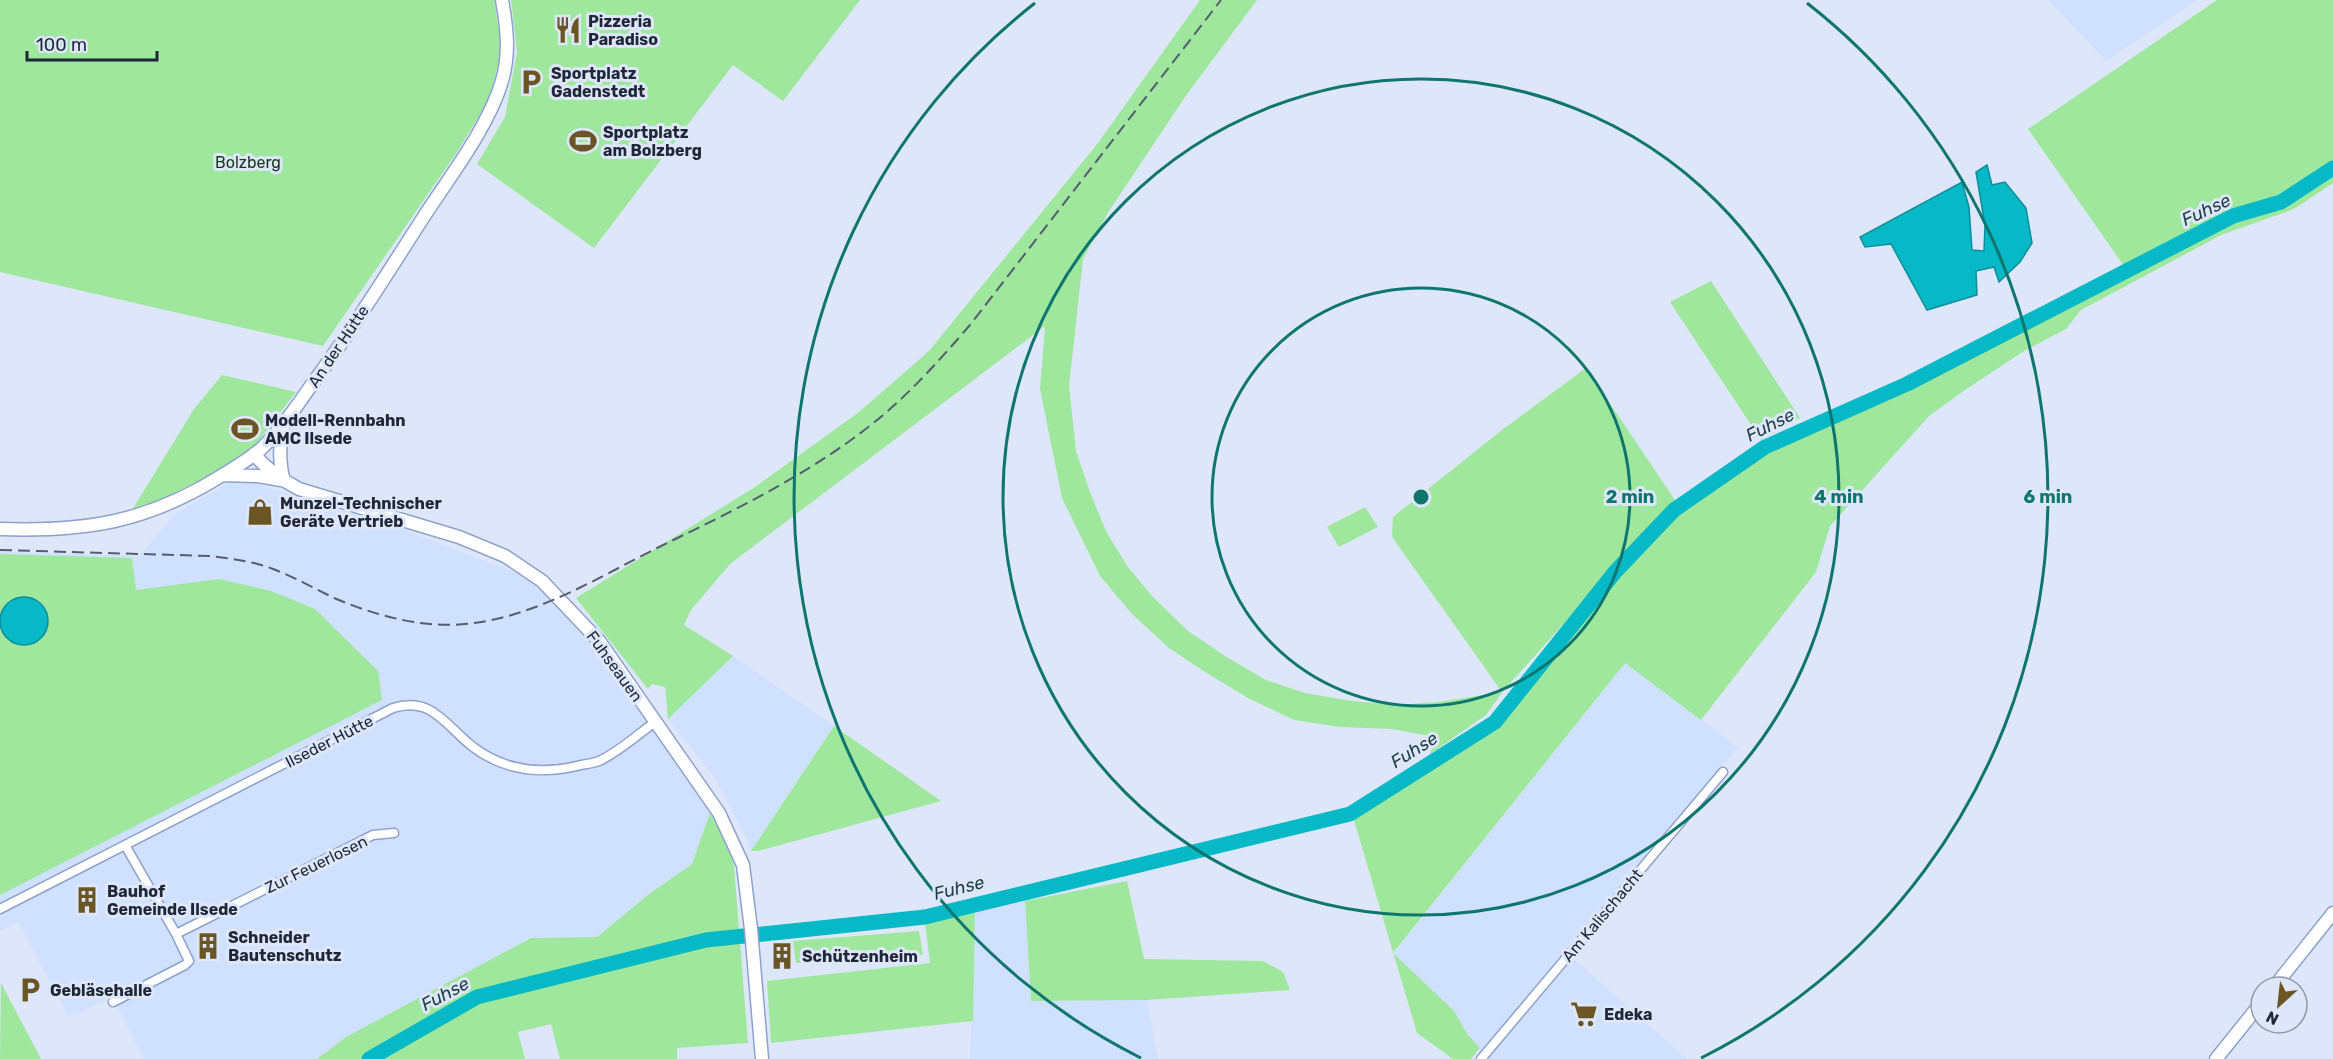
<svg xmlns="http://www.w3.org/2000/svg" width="2333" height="1059" font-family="Rubik,sans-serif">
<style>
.built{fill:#d0e0ff}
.green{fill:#9ee79d}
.water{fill:#07b9c6;stroke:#0e8d9b;stroke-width:1.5}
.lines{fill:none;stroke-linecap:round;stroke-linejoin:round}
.river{stroke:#07b9c6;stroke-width:15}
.street-casing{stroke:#8ca2cc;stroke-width:11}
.secondary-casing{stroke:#8ca2cc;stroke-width:15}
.street{stroke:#fff;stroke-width:8}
.secondary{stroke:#fff;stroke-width:12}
.rail{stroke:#555d6e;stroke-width:2;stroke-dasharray:12 6;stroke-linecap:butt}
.ring{fill:none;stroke:#0f766e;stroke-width:3}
.labels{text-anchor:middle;stroke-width:6;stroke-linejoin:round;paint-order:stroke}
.poi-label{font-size:16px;font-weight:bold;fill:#1e2637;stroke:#dde7f9;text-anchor:start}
.park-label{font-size:16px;fill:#153916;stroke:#dde7f9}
.street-label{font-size:16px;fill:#1e2637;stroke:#dde7f9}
.water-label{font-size:18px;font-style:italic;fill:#224144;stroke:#dde7f9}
.centre{fill:#0f766e;stroke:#dde7f9;stroke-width:3}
.ring-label{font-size:18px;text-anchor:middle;font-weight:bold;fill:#0f766e;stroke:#dde7f9;stroke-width:6;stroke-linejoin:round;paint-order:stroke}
</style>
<rect width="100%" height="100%" fill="#dde7f9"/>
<path class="built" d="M2048,0h149l-91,61z
M228,483h24l144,44 129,49 32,30 38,43 115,164 -18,51 -43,30 -52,43 -66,1 -185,99 -29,22h-173l-31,-62 -44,20 -51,-95 -18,9v-379l139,4 36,-42z
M733,656l101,70 -83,125 -4,-12 -33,-62 -46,-58z
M1625,663l113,84 -174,203 123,109h-199l-20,-24 -14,-24 -61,-57z
M1025,901l6,100 116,-1 11,59h-188l5,-147z"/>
<path class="green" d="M0,0h494l8,50 -13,50 -32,52 -134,194 -323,-74z
M511,0h349l-77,101 -50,-36 -139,183 -117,-84 28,-47 12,-65z
M1200,0h57l-72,97 -76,114 -26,48 -14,127 7,65 15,44 16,38 21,34 24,29 36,35 37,25 41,24 39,13 47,8 44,4 43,-3 63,-10 -110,-155 1,-20 109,-87 84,-62 89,132 -172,191 -17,24 -56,39 5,-17 -43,-8 -52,-2 -46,-7 -46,-22 -43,-26 -36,-24 -37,-34 -32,-38 -38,-78 -22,-109 5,-63 -315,238 -39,46 -7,15 49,31 -65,63 -3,-32 -13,-3 -4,5 -72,-91 179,-111 104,-75 70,-61 169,-208z
M2217,0h116v162l-57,37 -31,10 -69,35 -52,22 -96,-137z
M2333,173v10l-39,26 -73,26 -140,75 -15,19 -42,22 -59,39 -36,26 -99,110 -14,46 -115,148 -76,-57 -232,290 61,58 14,24 12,13 -9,11h-18l-36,-26 -64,-216 143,-92 123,-150 54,-57 98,-70 151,-64 219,-116 101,-49 38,-12z
M1711,281l89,137 -39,22 -91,-138z
M222,375l74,17 -44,57 -9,9 -86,44 -25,8 62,-101z
M1365,507l13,20 -39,20 -12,-20z
M0,554l132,4 4,32 83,-11 52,12 44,18 63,62 4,29 -382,195z
M834,726l107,75 -183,50h-7z
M710,813l19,34 5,19 14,177 -71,5v11h-117l-9,-35 -33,8 7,27h-208l29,-22 185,-99 66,-1 52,-43 43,-30z
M1127,881l17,78 119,2 20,11 7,18 -143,10 -116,1 -6,-100z
M975,912l-2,109 -202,22 -4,-62 163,-18 -5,-40z
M919,931l4,24 -127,8 -3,-22z
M1,983l40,76h-41z"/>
<path class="water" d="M1987,165l5,20 13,-3 21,26 6,35 -12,19 -21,20 -5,-15 -18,4 1,24 -50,15 -36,-66 -26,3 -5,-10 102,-55 7,25 3,43 12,1 1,-26 -9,-53z
M0 621a24 24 0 1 1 48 0a24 24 0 1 1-48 0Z"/>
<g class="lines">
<path class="river" d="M369,1059l108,-62 229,-57 219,-23 425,-103 145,-92 120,-150 59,-62 91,-63 142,-63 326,-168 48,-14 52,-34"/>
<defs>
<path id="street" d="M125,845l51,89 197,-99 21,-2
M0,909l393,-201c39,-12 52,17 80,39 32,24 70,28 108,18 6,-1 13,-2 18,-4 20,-9 38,-26 56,-39
M113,1002l72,-37 4,-4 -13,-27
M1481,1059l242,-287"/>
<path id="secondary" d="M284,422c-4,22 -6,37 0,59
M254,454c12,15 28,26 45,35l160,48 46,19 37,25 58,61 119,171 24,52 8,64 11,130
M222,475l36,1 23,4
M0,529c86,3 147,-7 221,-53 13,-8 29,-17 41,-28 20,-20 37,-45 53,-68 39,-52 73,-108 108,-162 27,-42 65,-90 79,-137 8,-28 5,-53 0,-81
M2274,987l59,-74
M2216,1059l45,-56"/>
</defs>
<use href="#street" class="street-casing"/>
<use href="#secondary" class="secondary-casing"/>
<use href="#street" class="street"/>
<use href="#secondary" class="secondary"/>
<path class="rail" d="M0,550l211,6c21,3 42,5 62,13 21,8 41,19 61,29 31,13 63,23 96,26 82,8 159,-42 229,-77 72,-35 145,-70 208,-119 39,-30 71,-66 103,-103l251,-325"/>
</g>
<g class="ring">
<circle cx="1421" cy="497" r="209"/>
<circle cx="1421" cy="497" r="418"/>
<path d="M1141 1058A627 627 0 0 1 1035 3M1807 3A627 627 0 0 1 1701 1058"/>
</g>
<defs>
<symbol id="restaurant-bare" viewBox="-9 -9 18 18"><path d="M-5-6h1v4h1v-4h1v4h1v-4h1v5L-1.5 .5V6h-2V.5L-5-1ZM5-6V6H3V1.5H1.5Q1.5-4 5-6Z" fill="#6c5525" stroke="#dde7f9" stroke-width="2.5" paint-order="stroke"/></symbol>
<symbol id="parking-bare" viewBox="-9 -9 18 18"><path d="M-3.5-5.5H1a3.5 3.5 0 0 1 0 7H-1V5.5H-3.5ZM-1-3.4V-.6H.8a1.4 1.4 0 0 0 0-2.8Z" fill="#6c5525" stroke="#dde7f9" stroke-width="2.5" paint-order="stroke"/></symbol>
<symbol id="stadium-bare" viewBox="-9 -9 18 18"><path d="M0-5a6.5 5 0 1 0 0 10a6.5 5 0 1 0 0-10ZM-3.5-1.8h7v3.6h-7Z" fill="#6c5525" stroke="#dde7f9" stroke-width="2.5" paint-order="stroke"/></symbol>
<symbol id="shop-bare" viewBox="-9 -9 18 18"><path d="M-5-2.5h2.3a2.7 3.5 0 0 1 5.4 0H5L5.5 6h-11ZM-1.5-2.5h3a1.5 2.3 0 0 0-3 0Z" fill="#6c5525" stroke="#dde7f9" stroke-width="2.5" paint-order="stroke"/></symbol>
<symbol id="building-bare" viewBox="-9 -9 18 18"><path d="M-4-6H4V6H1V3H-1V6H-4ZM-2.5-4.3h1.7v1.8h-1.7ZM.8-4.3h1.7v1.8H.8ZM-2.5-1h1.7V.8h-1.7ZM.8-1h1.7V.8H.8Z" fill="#6c5525" stroke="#dde7f9" stroke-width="2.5" paint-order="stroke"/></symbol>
<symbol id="supermarket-bare" viewBox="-9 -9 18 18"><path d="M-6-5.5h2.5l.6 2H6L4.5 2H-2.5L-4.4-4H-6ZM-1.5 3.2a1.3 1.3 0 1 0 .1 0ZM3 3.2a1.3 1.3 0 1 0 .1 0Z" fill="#6c5525" stroke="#dde7f9" stroke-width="2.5" paint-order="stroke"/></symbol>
</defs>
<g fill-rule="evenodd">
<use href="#restaurant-bare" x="549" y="11" width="38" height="38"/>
<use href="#parking-bare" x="512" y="63" width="38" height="38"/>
<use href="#stadium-bare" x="564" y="122" width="38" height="38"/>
<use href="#stadium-bare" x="226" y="410" width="38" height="38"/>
<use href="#shop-bare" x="241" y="493" width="38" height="38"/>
<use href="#building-bare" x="68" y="881" width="38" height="38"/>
<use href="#building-bare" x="189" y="927" width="38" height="38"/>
<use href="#building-bare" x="763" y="937" width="38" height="38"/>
<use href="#parking-bare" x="11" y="971" width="38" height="38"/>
<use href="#supermarket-bare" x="1565" y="995" width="38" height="38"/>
</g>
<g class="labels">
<g class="poi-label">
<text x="588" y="27">Pizzeria<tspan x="588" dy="18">Paradiso</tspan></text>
<text x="551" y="79">Sportplatz<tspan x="551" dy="18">Gadenstedt</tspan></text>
<text x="603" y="138">Sportplatz<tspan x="603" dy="18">am Bolzberg</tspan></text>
<text x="265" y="426">Modell-Rennbahn<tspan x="265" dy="18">AMC Ilsede</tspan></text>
<text x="280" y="509">Munzel-Technischer<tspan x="280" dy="18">Geräte Vertrieb</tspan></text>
<text x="107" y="897">Bauhof<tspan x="107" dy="18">Gemeinde Ilsede</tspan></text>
<text x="228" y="943">Schneider<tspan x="228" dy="18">Bautenschutz</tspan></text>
<text x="802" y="962">Schützenheim</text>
<text x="50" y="996">Gebläsehalle</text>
<text x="1604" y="1020">Edeka</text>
</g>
<g class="park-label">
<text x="248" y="168">Bolzberg</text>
</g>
<g class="street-label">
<text transform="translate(338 346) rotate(-56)" y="6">An der Hütte</text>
<text transform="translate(615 666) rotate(54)" y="6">Fuhseauen</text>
<text transform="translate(329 741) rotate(-27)" y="6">Ilseder Hütte</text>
<text transform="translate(316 864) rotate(-26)" y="6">Zur Feuerlosen</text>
<text transform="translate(1602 915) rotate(-50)" y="6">Am Kalischacht</text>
</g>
<g class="water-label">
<text transform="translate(2206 210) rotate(-25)" y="6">Fuhse</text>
<text transform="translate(1770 425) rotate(-27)" y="6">Fuhse</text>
<text transform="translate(1414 750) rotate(-32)" y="6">Fuhse</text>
<text transform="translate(959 888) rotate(-14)" y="6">Fuhse</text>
<text transform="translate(445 994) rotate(-28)" y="6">Fuhse</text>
</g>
</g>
<circle cx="1421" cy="497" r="9" class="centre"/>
<g class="ring-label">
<text x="1630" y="503">2 min</text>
<text x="1839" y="503">4 min</text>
<text x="2048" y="503">6 min</text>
</g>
<g transform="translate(2279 1005) rotate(207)"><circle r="28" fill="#dde7f9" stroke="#919aab" stroke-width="1.5"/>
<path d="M0-4.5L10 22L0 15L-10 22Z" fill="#6c5525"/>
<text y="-9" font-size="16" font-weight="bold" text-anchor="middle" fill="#1e2637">N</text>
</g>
<path d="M27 51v9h130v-9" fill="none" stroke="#1e2637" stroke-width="3"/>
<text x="36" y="51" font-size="18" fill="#1e2637" stroke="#dde7f9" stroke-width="4.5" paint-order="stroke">100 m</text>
</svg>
